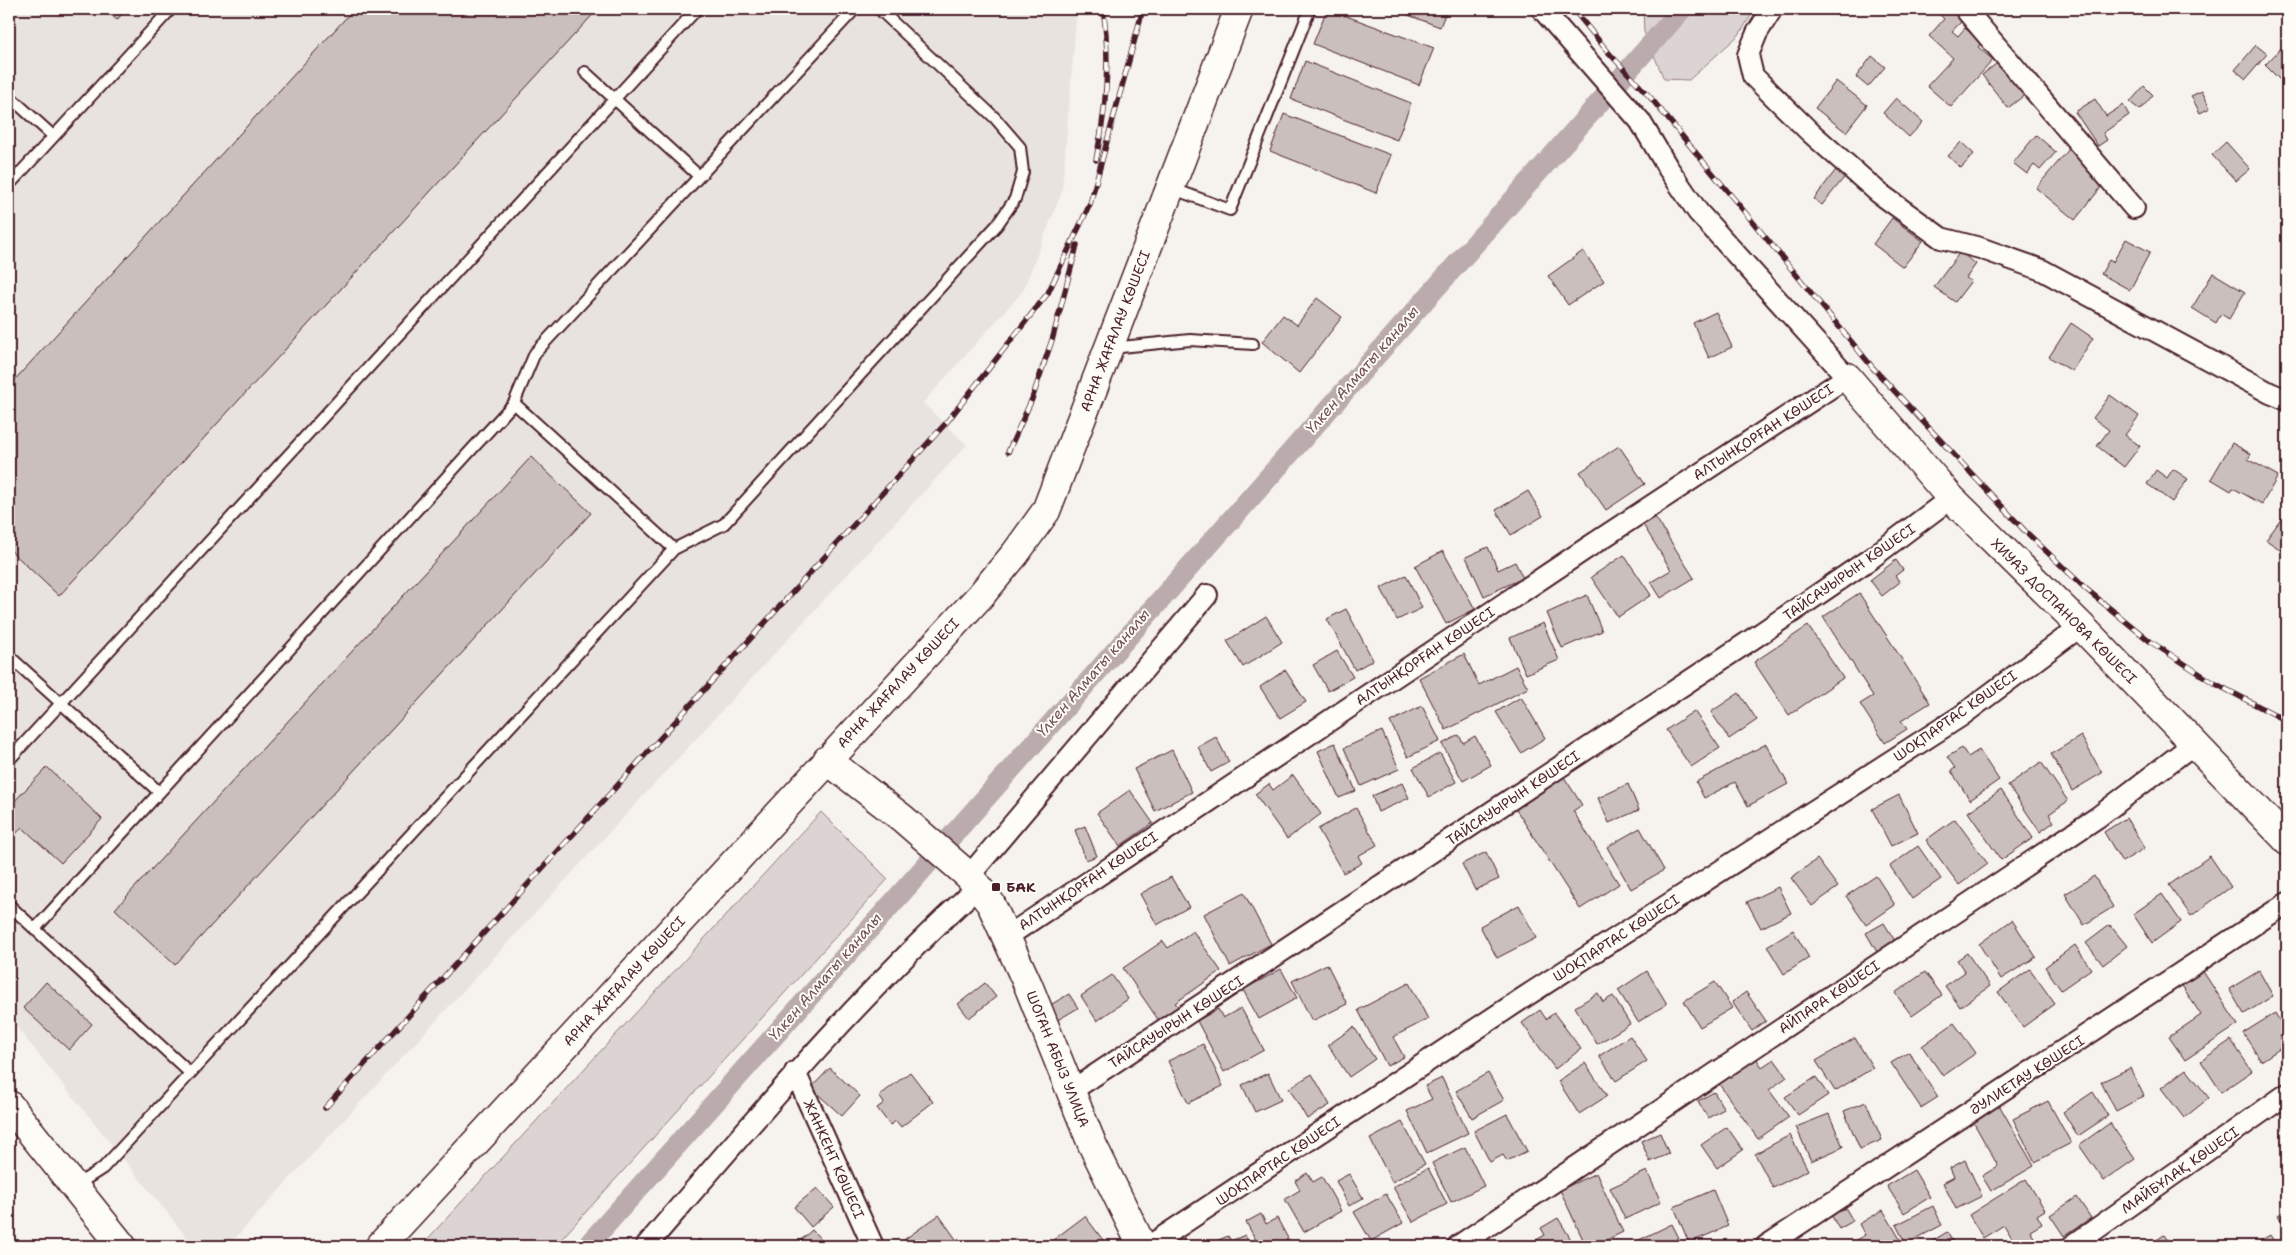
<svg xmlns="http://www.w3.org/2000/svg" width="2296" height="1255" font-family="'Shantell Sans',sans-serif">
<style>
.built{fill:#e9e3e0}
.green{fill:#dcd4d2;stroke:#937a7e}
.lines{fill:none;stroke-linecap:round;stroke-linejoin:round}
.canal{stroke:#bbabac;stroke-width:21}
.building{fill:#cbbfbe;stroke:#4a1f2b}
.lane-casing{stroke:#4a1f2b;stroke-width:14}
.street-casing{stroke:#4a1f2b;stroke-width:24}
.secondary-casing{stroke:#4a1f2b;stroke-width:31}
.lane{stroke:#fdfcf7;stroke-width:10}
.street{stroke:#fdfcf7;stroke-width:20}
.secondary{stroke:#fdfcf7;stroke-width:28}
.rail-casing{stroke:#4a1f2b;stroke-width:5.5}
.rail{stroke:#fdfcf7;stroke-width:4;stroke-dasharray:11;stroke-linecap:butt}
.poi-dot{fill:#4a1f2b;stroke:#fdfcf7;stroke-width:2}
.labels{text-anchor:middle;stroke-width:4;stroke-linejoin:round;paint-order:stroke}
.street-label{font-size:14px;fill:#4a1f2b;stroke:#fdfcf7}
.poi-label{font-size:14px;font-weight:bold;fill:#4a1f2b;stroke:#fdfcf7;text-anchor:start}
.water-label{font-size:15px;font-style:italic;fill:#725058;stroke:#fdfcf7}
</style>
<rect width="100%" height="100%" fill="#f6f3ef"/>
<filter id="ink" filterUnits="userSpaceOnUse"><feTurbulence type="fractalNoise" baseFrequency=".02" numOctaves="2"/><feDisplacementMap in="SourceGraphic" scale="10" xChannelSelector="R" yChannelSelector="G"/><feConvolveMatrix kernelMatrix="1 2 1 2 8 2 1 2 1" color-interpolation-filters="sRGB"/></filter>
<g filter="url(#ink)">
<path class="built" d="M9,9h1068l-15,183 -39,99 -100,112 44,42 -739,801h-34l-185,-228z"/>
<path class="green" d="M1643,9h112l-16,26 -50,45 -25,-1 -20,-47z
M821,812l67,67 -333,367h-134z"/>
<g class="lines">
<path class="canal" d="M587,1246l327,-367 768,-870"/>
</g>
<path class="building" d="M104,9h22l-9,11z
M354,9h244l-539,587 -50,-47v-163z
M1327,9l107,39 -15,37 -106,-41z
M1392,9h55l-7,18z
M1943,9h14l9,8 -14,14 6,5 7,-8 16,15 -3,4 15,13 -42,47 -24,-21 26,-28 -24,-22 15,-17 -5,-5z
M2287,42v30l-7,8 -15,-15z
M2256,45l11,9 -21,25 -11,-9z
M1872,56l13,11 -17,20 -12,-10z
M2001,60l26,33 -19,15 -26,-33z
M1305,61l106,42 -14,37 -106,-41z
M1836,81l31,24 -21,27 -31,-24z
M2287,83v12l-6,-5z
M2144,86l9,9 -13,15 -10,-8z
M2202,91l8,17 -10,5 -9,-17z
M1896,98l27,24 -14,15 -26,-24z
M2095,99l11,17 17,-11 6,10 -26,18 4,7 -9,6 -23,-34z
M1284,114l107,41 -15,38 -106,-42z
M2036,135l20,17 -16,18 -6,-5 -7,9 -14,-11z
M1961,142l13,12 -13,14 -13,-12z
M2226,142l24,27 -14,12 -24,-26z
M2070,148l33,37 -28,35 -39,-32z
M1838,167l9,7 -25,31 -8,-6z
M1892,218l31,23 -20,26 -30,-23z
M2126,239l24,13 -20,38 -29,-16 8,-14 4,2z
M1583,251l21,30 -36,24 -20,-29z
M1960,252l16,12 -10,14 5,3 -16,21 -21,-15z
M2213,273l32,19 -16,27 -8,-5 -5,9 -24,-15z
M1317,298l25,19 -43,56 -37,-31 21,-27 14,10z
M1716,312l16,35 -23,11 -16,-35z
M2071,323l22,15 -21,33 -23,-14z
M2110,395l29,21 -14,19 15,11 -16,21 -27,-21 12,-16 -16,-12z
M2232,443l19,11 -3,5 30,17 -16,28 -29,-16 -2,3 -20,-12z
M1619,446l26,38 -39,26 -26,-38z
M531,457l60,56 -416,452 -60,-56z
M2173,469l15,10 -16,23 -25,-18 9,-14 11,8z
M1528,491l15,25 -32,19 -15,-25z
M2287,511v43l-21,-14z
M1654,515l40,63 -33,20 -10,-16 20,-12 -29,-47z
M1488,547l10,23 17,-8 8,16 -39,18 -18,-39z
M1443,551l32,58 -29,15 -31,-58z
M1624,555l27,40 -33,22 -27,-40z
M1896,560l7,10 -8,6 5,6 -18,14 -12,-16z
M1406,575l16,33 -25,12 -16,-32z
M1859,593l71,110 -29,18 6,8 -22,14 -25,-39 13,-8 -50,-79z
M1587,595l15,36 -40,17 -15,-35z
M1346,609l27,51 -18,10 -28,-51z
M1266,616l16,26 -39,25 -16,-26z
M1543,623l16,37 -33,14 -16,-36z
M1808,626l35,52 -54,37 -35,-53z
M1337,651l16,26 -25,14 -15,-26z
M1464,654l15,31 37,-19 12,22 -82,42 -27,-52z
M1285,670l21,32 -26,16 -20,-31z
M1739,693l18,27 -28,19 -18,-27z
M1521,697l24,41 -24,15 -25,-41z
M1422,706l18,35 -32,16 -18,-35z
M1694,711l26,37 -29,19 -25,-37z
M1382,731l17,38 -38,17 -17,-38z
M1459,735l4,8 12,-7 16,29 -28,16 -21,-37z
M2081,736l21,37 -30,18 -21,-37z
M1216,737l13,25 -18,10 -13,-25z
M1335,743l21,48 -17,7 -21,-47z
M1766,744l22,40 -40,22 -13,-24 -31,16 -8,-16z
M1962,748l6,9 11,-7 20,30 -29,20 -19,-29 4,-3 -8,-11z
M1172,750l20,42 -37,19 -21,-42z
M1440,753l16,29 -27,15 -16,-29z
M2041,762l27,39 -19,13 5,8 -14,10 -32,-47z
M47,767l55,52 -41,44 -39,-36 -13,15v-35z
M1293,775l28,39 -34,25 -32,-45 14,-10 4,6z
M1564,777l18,28 -9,6 46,73 -39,25 -65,-101z
M1402,783l7,15 -31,14 -6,-16z
M1628,784l11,26 -30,13 -11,-25z
M1130,790l23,33 -33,23 -23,-33z
M2001,790l32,48 -32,22 -33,-48z
M1899,795l19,38 -27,13 -19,-37z
M1356,808l21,37 -19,11 4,7 -19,10 -25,-44z
M2126,818l19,30 -23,14 -18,-30z
M1955,819l33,45 -29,21 -33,-45z
M1085,826l12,30 -11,4 -11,-30z
M1640,828l24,42 -33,19 -24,-42z
M1918,846l23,33 -29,20 -22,-33z
M1486,852l13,27 -24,11 -13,-26z
M2210,856l21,31 -40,29 -22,-31z
M1817,859l21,28 -26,19 -21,-28z
M1876,876l19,29 -29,20 -20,-29z
M2094,876l19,31 -29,18 -19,-31z
M1171,877l18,30 -32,18 -17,-31z
M1778,887l13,26 -30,15 -14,-26z
M1244,893l27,51 -41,22 -26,-52z
M2162,894l19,28 -29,21 -19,-29z
M1519,905l17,33 -39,20 -17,-32z
M2012,920l24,37 -35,22 -22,-35z
M1884,923l11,18 -18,11 -11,-19z
M2110,925l17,21 -24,19 -17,-22z
M1793,930l16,28 -25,16 -17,-28z
M1193,931l28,40 -46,32 4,4 -20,14 -36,-53 40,-27 5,7z
M2075,945l16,24 -30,21 -16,-23z
M1967,953l23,33 -30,21 -15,-21 20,-14 -8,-12z
M1327,964l20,40 -35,17 -20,-40z
M1281,969l16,29 -38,21 -16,-29z
M2030,969l25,35 -32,23 -25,-35z
M2202,970l36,55 -53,35 -16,-23 32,-22 -20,-31z
M1647,971l20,33 -29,18 -20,-32z
M2259,971l14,25 -29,18 -15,-25z
M1925,972l17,23 -30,21 -17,-23z
M1112,975l16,24 -31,22 -16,-25z
M46,982l46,42 -23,26 -46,-42z
M1715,982l17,26 -32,19 -16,-26z
M985,983l11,14 -27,21 -11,-14z
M1409,983l19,36 -35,18 11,20 -17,9 -29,-56z
M1746,992l20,29 -14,10 -20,-29z
M1598,993l5,9 10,-6 17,28 -33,20 -22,-37z
M1069,994l9,14 -22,13 -9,-14z
M1241,1008l23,42 -40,22 -27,-51 21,-12 5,9z
M1540,1010l6,9 8,-6 27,36 -26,20 -33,-46z
M2275,1013l12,20v11l-26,17 -18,-28z
M1954,1023l22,30 -33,23 -21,-30z
M1354,1027l21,32 -26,18 -21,-32z
M1630,1036l17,25 -31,20 -17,-25z
M1855,1038l18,30 -38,23 -19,-30z
M2231,1040l21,31 -31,21 -20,-31z
M1203,1044l20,42 -35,17 -20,-42z
M1909,1052l29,45 -17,11 -30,-45z
M1756,1058l6,9 12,-8 13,18 -18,13 20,27 -31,22 -39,-55z
M1585,1063l22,33 -28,18 -21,-33z
M830,1068l30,28 -18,20 -31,-28z
M2130,1068l14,28 -28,15 -15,-29z
M2186,1069l23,29 -25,20 -23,-30z
M910,1072l23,30 -32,25 -5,-6 -6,4 -13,-17 7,-5 -5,-7z
M1268,1073l13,27 -26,12 -13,-27z
M1488,1073l16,27 -32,18 -16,-27z
M1312,1074l18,31 -23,14 -18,-31z
M1816,1077l12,18 -30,20 -13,-18z
M1442,1078l26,55 -41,20 -20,-42 25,-12 -7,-13z
M1714,1092l10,17 -16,9 -10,-17z
M2093,1092l15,24 -30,20 -15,-24z
M2048,1101l23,42 -36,19 -22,-43z
M1866,1102l16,38 -22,9 -16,-38z
M1998,1103l36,63 -43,25 -9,-15 16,-10 -27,-48z
M1507,1114l20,37 -20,10 -4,-6 -13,7 -16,-31z
M1829,1114l14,33 -32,14 -15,-34z
M1402,1122l23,42 -33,18 -22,-43z
M2110,1123l25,36 -31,22 -25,-36z
M1727,1127l16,23 -26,18 -16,-23z
M1660,1133l9,21 -19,8 -9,-21z
M1790,1135l18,35 -35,18 -18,-34z
M1465,1147l19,39 -33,16 -19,-39z
M1965,1160l17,36 -26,13 -13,-26 11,-6 -4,-9z
M1428,1168l19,36 -34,18 -20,-35z
M1914,1170l16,27 -26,16 -17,-27z
M1647,1171l14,31 -36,17 -15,-31z
M1307,1173l6,9 9,-5 19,34 -37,21 -19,-33 15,-9 -5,-9z
M1596,1173l27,59 -29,14h-8l-26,-56z
M1349,1174l14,24 -14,8 -13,-25z
M2026,1179l19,31 -8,5 5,9 -12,7 5,8 -11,7h-7l-13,-21 -21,13 -14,-23z
M817,1188l17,19 -23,20 -17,-20z
M1713,1190l15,36 -39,17 -15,-36z
M1386,1194l17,29 -32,18 -17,-29z
M2077,1197l14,21 -27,18 -14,-21z
M1843,1204l10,17 -14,8 -10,-18z
M1933,1206l9,19 -36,19 -10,-19z
M1883,1210l21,36h-50l-2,-4 13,-7 -6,-11z
M2287,1210v21l-9,-16z
M1261,1214l5,10 11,-6 14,26 -5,2h-27l-13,-24z
M939,1215l21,30 -50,1 -5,-7z
M1085,1216l21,28 -48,2 -5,-6z
M1558,1218l17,28h-44l-2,-2 16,-9 -4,-7z
M1672,1224l7,14 -6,3 2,5h-43l-1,-2z
M812,1230l15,16h-33z
M1947,1232l8,14h-31z
M1245,1235l5,11h-40l-1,-2 19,-8 3,5z
M2164,1235l8,11h-24z
M2270,1235l7,11h-24z
M1183,1237l4,9h-24z
M699,1239l7,7h-15z"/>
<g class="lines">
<defs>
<path id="lane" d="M585,72l114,104
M9,96l44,40
M9,185l162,-176
M1171,188l59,22 80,-201
M1111,348l79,-8 63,4
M514,403l160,146
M9,656l150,136
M9,760l688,-751
M9,905l181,168
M35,929l479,-526 21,-50 320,-344
M75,1186l28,-18 571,-619 50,-25 273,-299 18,-26 8,-27 -3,-25 -25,-29 -116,-109"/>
<path id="street" d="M1772,9l-15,24 -9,22 5,21 58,57 68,60 62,45 39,10 62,22 228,123 17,7
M1965,9l169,199
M969,876l238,-281
M1005,938l579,-388 263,-173 -149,-165 -30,-44 -28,-47 -98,-112
M795,1072l78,174
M1071,1091l683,-453 116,-79 81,-61
M646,1246c106,-123 211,-249 332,-359
M1149,1246l374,-248 438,-282 120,-90
M1458,1246l640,-429 97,-74
M1766,1246l521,-343
M2072,1246l215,-152"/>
<path id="secondary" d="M1847,377l104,121 130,128 206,214
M827,760l75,58 67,58 22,28 37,81 64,159 50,102
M9,1105l113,141
M380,1246l601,-651 34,-41 31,-43 193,-502"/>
</defs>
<use href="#lane" class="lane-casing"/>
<use href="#street" class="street-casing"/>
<use href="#secondary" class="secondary-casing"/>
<use href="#lane" class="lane"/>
<use href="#street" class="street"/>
<use href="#secondary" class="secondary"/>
<defs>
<path id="rail" d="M1573,9l36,44 41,44 223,271 152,163 61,58 65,53 63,41 73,38
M1096,160c10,-49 15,-101 7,-151
M1008,452l24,-53 21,-62 24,-92
M325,1108l621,-685 102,-130 42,-89 53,-195"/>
</defs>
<use href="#rail" class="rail-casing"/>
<use href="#rail" class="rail"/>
</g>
</g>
<rect class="poi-dot" x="991" y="882" width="10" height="10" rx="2.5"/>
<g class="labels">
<g class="street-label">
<text transform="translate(1115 331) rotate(-69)" y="5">АРНА ЖАҒАЛАУ КӨШЕСІ</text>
<text transform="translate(1763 432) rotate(-33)" y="5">АЛТЫНҚОРҒАН КӨШЕСІ</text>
<text transform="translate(1849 572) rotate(-35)" y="5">ТАЙСАУЫРЫН КӨШЕСІ</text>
<text transform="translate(2064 611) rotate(45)" y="5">ХИУАЗ ДОСПАНОВА КӨШЕСІ</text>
<text transform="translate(1425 656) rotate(-34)" y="5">АЛТЫНҚОРҒАН КӨШЕСІ</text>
<text transform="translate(898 683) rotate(-47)" y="5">АРНА ЖАҒАЛАУ КӨШЕСІ</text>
<text transform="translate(1955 716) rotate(-35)" y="5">ШОҚПАРТАС КӨШЕСІ</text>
<text transform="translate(1513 798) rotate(-34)" y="5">ТАЙСАУЫРЫН КӨШЕСІ</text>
<text transform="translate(1088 881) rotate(-34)" y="5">АЛТЫНҚОРҒАН КӨШЕСІ</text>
<text transform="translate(1616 938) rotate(-33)" y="5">ШОҚПАРТАС КӨШЕСІ</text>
<text transform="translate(624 981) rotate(-47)" y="5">АРНА ЖАҒАЛАУ КӨШЕСІ</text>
<text transform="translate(1829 997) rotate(-34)" y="5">АЙПАРА КӨШЕСІ</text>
<text transform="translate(1176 1022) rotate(-33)" y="5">ТАЙСАУЫРЫН КӨШЕСІ</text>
<text transform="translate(1058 1059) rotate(68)" y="5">ШОГАН АБЫЗ УЛИЦА</text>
<text transform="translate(2027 1075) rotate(-33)" y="5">ӘУЛИЕТАУ КӨШЕСІ</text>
<text transform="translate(834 1159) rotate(66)" y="5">ЖАНКЕНТ КӨШЕСІ</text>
<text transform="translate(1278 1161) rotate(-34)" y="5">ШОҚПАРТАС КӨШЕСІ</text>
<text transform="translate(2180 1170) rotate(-35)" y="5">МАЙБҰЛАҚ КӨШЕСІ</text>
</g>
<g class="poi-label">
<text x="1006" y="892">БАК</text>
</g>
<g class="water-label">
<text transform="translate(1362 370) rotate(-49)" y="5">Үлкен Алматы каналы</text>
<text transform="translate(1093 673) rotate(-49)" y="5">Үлкен Алматы каналы</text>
<text transform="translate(825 977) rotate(-49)" y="5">Үлкен Алматы каналы</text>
</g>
</g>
<rect width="2296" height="1255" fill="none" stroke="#fdfcf7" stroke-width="30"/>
<rect x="15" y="15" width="2266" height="1225" fill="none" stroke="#4a1f2b" stroke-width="2" filter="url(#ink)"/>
</svg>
